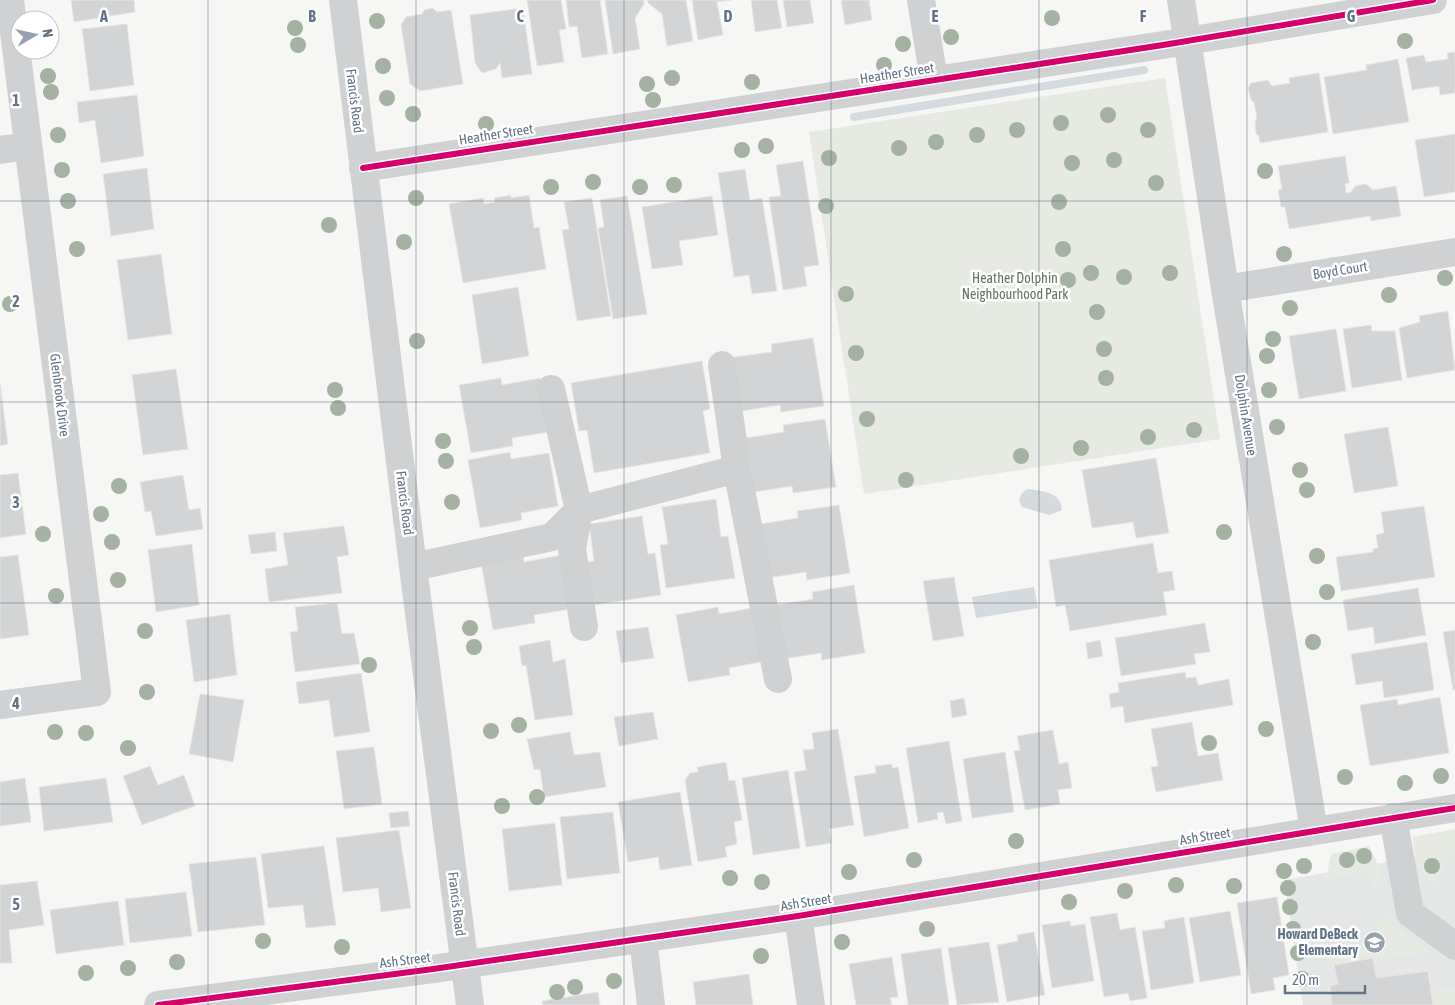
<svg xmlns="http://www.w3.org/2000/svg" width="1455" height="1005" font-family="'Asap Condensed',sans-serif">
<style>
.built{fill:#e5e6e6}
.green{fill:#e6eae3}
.water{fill:#d4dade}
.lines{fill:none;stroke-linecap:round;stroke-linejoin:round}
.stream{stroke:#d4dade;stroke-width:8}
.building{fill:#d3d4d5;stroke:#e6e6e4}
.minor{stroke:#d0d1d2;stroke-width:28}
.cycleway-casing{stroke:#fff;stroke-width:9}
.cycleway{stroke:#d6006c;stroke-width:6}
.tree{fill:#a5b1a2}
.grid{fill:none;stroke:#637488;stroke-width:1;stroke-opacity:0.55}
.labels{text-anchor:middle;stroke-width:5;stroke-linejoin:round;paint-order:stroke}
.street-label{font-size:14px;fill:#637488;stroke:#fff}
.park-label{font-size:14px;fill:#62795f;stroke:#fff}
.poi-label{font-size:14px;font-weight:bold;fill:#637488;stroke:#fff;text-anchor:end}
.grid-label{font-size:16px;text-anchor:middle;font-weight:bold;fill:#637488;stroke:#fff;stroke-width:5;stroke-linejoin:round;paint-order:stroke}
</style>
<rect width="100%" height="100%" fill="#f6f6f5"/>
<path class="built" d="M1455,850v155h-152l-19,-125z"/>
<path class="green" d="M1165,78l55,361 -356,55 -55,-362z
M1455,829v27l-6,1 -13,27c-22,-13 -19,-24 -24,-47z
M1369,846l10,21 4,21 -11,2 -3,-18 -43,7 5,-25z
M1389,918l1,6 42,28 -59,9v-3l-38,7v3l-13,-10 -2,-9 59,-8 -3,-21z
M1455,987v18h-22l-2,-14z"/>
<path class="water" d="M1027,489c16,2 34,3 35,21l-13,5 -27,-8 -3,-7 3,-7z
M1034,587l4,21 -62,10 -4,-21z"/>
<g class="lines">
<path class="stream" d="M854,117l290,-47"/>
</g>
<path class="building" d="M71,0h63l1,12 -61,10z
M527,0h34l5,29 -7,1 5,32 -27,4z
M566,0h34l8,54 -26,4 -5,-32 -8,1z
M605,0h39v4l-9,14 5,31 -27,5z
M647,0h39l7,41 -26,5 -5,-32 -14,-11z
M692,0h39l-14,2 6,33 -25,5z
M751,0h26l5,28 -27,4z
M783,0h27l4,23 -27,4z
M841,0h28l3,20 -27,5z
M433,8l4,4 14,-2 12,74 -43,7 -10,-7 -9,-59 5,-8 16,-3 2,-4z
M523,8l9,66 -30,4 -2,-15 -4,6 -14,4 -7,-10 -5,-48z
M127,24l7,61 -44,6 -8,-62z
M1455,52v41l-15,2 -1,-9 -27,4 -6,-32 18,-3 2,7 22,-3 -1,-6z
M1398,59l11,63 -76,12 -9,-57 43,-7 -1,-5z
M1319,73l9,59 -68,11 -1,-7 -3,-2 -1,-13 2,-3 -3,-16 -3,-2 -3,-12 3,-5 17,-3 4,6 18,-3 -1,-5z
M137,95l7,61 -43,7 -6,-43 -16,3 -2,-21z
M1455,134v58l-31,5 -9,-57z
M1345,156l4,27 -4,1 1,9 5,-1 4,-6 11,-2 7,6 23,-4 5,30 -30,5 -1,-5 -81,13 -4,-22h-4l-3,-17 4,-1 -4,-23z
M803,161l16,104 -15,2 3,19 -24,4 -14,-93 12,-1 -5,-31z
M147,168l7,61 -43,7 -8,-62z
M745,169l5,31 12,-2 15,93 -25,3 -3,-19 -15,2 -16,-104z
M511,195v3l18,-3 5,33 5,-1 7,42 -83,14 -14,-79 34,-6 1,6 11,-2 -1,-4z
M627,196l20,118 -34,5 -15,-91 6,-1 -4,-27z
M712,196l6,39 -39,6 4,24 -31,4 -10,-62z
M592,198l19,118 -34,5 -15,-91 7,-1 -5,-27z
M161,254l11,80 -44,6 -11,-80z
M518,287l11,69 -47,8 -10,-69z
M1448,311l7,59 -48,8 -8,-50 21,-6 -1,-6z
M1371,325l1,6h23l7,49 -50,8 -9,-59z
M1336,329l10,62 -47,8 -10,-63z
M813,338l11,68 -43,6 -1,-7 -38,6 -8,-54 38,-5 -1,-8z
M702,361l8,48 -7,2 7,42 -116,20 -7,-43 -8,1 -8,-48z
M176,369l12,80 -45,6 -11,-80z
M501,378l1,7 38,-7 9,54 -37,6 1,8 -42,7 -12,-68z
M0,383l8,61 -8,2z
M825,419l11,68 -43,6 -1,-7 -38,6 -8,-54 38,-6 -1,-7z
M1388,427l10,59 -44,7 -10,-59z
M510,452l1,7 38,-6 9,53 -37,7 1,7 -42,8 -12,-68z
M1156,458l13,75 -33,5 -3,-16 -41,6 -10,-58z
M18,473l8,61 -26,4v-63z
M183,475l6,35 11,-2 3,21 -47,7 -5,-25 -6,1 -5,-30z
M716,499l5,38 7,-1 7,42 -69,10 -6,-43 8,-1 -6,-37z
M839,505l11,68 -43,7 -1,-8 -38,6 -8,-54 38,-6 -1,-7z
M1424,506l11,71 -94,14 -5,-34 37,-5v-3l5,-1 -2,-13 8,-2 -3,-21z
M642,516l6,38 7,-1 6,42 -68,10 -6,-43 7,-1 -5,-37z
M344,526l5,29 -12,2 5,36 -73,9 -4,-33 23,-4 -5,-32z
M275,532l2,19 -26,3 -3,-19z
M1153,543l5,30 14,-2 3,19 -12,2 4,23 -97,16 -5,-26 -9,2 -7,-47z
M192,544l7,61 -43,7 -8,-62z
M18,555l11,80 -29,4v-82z
M523,555l1,7 38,-7 9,54 -37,6 1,8 -42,7 -12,-68z
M954,577l10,59 -31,5 -10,-60z
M854,585l11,68 -43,7 -1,-7 -38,6 -8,-54 38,-6 -1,-7z
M1418,588l8,47 -51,9 -2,-17 -25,4 -5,-31z
M337,603l5,31 12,-1 6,31 -65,8 -5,-40 8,-1 -3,-24z
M718,607l1,7 38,-7 9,54 -37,7 1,7 -42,7 -12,-67z
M230,614l7,61 -43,7 -8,-62z
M1205,623l5,29 -16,2 2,10 -75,12 -6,-38z
M648,627l6,31 -33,5 -5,-32z
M1455,630v60h-2l-10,-58z
M550,640l3,22 12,-3 8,56 -38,5 -9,-55 -4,1 -3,-20z
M1100,640l3,16 -15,3 -2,-16z
M1427,642l7,48 -50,8 -2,-17 -26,4 -5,-31z
M1185,672l1,6 10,-1 2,8 31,-6 4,26 -108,18 -2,-17 -12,2 -2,-14 10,-2 -1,-9z
M361,673l9,59 -36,5 -5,-37 -30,4 -3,-22z
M200,694l44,6 -11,62 -44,-8z
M1440,697l9,56 -79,13 -10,-61 37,-6 1,6z
M964,698l3,17 -15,3 -2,-17z
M653,712l5,27 -39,7 -5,-29z
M1192,722l6,34 20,-3 5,27 -67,12 -5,-25 7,-1 -7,-37z
M838,729l16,96 -25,4 3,14 -26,4 -12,-75 12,-2 -3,-20 11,-1 -2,-16z
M1053,730l6,34 9,-2 4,26 -14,2 2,14 -35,6 -11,-59 6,-1 -3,-14z
M570,732l4,23 26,-3 6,35 -62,10 -4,-28 -6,1 -7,-31z
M949,741l13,80 -16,3 -3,-12 -6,1 1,6 -20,4 -12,-75z
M374,747l8,57 -38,5 -8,-58z
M1005,752l9,60 -42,6 -9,-59z
M726,762l3,19 6,-1 7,40 -8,2 3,22 -12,3 2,10 -29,5 -13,-82 5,-7 8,-1 -1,-5z
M892,764v4l6,-1 11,61 -45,9 -10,-61 22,-3 -1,-7z
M150,766l8,19 26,-10 11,31 -53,19 -19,-49z
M788,770l12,78 -47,7 -11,-77z
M25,778l6,44 -31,4v-44z
M106,778l7,44 -69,9 -5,-44z
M680,792l12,73 -32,5 -2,-13 -30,5 -10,-60z
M408,811l2,15 -19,2 -2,-15z
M613,812l7,61 -53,6 -7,-62z
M555,823l7,62 -53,6 -7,-62z
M399,830l12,78 -30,4 -3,-24 -35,4 -7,-54z
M324,846l12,79 -30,3 -3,-23 -35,3 -7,-54z
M256,857l9,68 -67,7 -9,-68z
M37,881l7,44 -35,5 3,33h-12v-78z
M186,892l6,44 -62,7 -5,-44z
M1277,897l12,78 -16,3 2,12 -24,4 -14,-91z
M118,901l6,44 -68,9 -6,-44z
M1230,911l11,64 -41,7 -11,-64z
M1117,913l3,17 15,-3 12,71 -17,3 -2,-8 -24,4 -14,-80z
M1184,917l10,66 -43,7 -9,-59 23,-3 -1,-7z
M1070,921l1,5 14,-2 9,57 -42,7 -10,-63z
M1034,932l11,63 -38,7 -10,-57 21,-4 -1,-6z
M989,942l10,60 -42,3 -9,-57z
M941,948l8,57h-41l-7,-51z
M892,957l6,40 -8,1 2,7h-36l-7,-41z
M1373,958l3,20 52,-7 5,34h-101l-2,-19 8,-2 -4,-19z
M749,974l4,31h-57l-3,-23z
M598,992l2,13h-57l-1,-4z"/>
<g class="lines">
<path class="minor" d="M343,0l70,567 57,438
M921,0l13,80
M1181,0l44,289 89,542
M0,150l28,-4
M363,168l800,-123 270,-45
M1225,289l230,-37
M722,365l15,104 41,210
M551,389l28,121 -7,39 12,78
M413,567l139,-30 27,-27 158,-41
M0,705l97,-13 -87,-692
M1393,817l17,96 45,33
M798,916l13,89
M643,939l8,66
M158,1005l275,-36 365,-53 657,-108"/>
<defs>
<path id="cycleway" d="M363,168l800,-123 270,-45
M158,1005l275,-36 365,-53 657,-108"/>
</defs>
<use href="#cycleway" class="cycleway-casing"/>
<use href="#cycleway" class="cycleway"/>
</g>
<g class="tree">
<circle cx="1052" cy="18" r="8"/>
<circle cx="377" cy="21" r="8"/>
<circle cx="295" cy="28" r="8"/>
<circle cx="951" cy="37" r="8"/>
<circle cx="1405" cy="41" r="8"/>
<circle cx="903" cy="44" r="8"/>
<circle cx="298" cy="45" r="8"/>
<circle cx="884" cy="65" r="8"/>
<circle cx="383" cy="66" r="8"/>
<circle cx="48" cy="76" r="8"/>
<circle cx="672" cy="78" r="8"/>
<circle cx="752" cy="82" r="8"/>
<circle cx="647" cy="84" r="8"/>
<circle cx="51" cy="92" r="8"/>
<circle cx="387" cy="98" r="8"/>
<circle cx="653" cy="100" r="8"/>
<circle cx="413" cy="114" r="8"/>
<circle cx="1108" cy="115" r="8"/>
<circle cx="1061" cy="123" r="8"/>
<circle cx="486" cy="124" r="8"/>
<circle cx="1017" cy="130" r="8"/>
<circle cx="1148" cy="130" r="8"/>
<circle cx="58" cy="135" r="8"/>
<circle cx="977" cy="135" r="8"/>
<circle cx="936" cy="142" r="8"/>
<circle cx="766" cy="146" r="8"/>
<circle cx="899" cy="148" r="8"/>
<circle cx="742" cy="150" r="8"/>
<circle cx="829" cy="158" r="8"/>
<circle cx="1114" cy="160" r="8"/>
<circle cx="1072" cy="163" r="8"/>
<circle cx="62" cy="170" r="8"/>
<circle cx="1265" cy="171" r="8"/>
<circle cx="593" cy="182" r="8"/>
<circle cx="1156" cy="183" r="8"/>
<circle cx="674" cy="185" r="8"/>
<circle cx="551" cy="187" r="8"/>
<circle cx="640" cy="187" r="8"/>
<circle cx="416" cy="198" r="8"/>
<circle cx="68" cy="201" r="8"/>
<circle cx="1059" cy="202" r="8"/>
<circle cx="826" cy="206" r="8"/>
<circle cx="329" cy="225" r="8"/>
<circle cx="404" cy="242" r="8"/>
<circle cx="77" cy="249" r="8"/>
<circle cx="1063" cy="249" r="8"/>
<circle cx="1284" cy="254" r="8"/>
<circle cx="1091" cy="273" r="8"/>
<circle cx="1170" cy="273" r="8"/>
<circle cx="1124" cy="277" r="8"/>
<circle cx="1445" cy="278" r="8"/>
<circle cx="1068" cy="280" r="8"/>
<circle cx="846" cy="294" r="8"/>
<circle cx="1389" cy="295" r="8"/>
<circle cx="10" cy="304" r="8"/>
<circle cx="1290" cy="308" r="8"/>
<circle cx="1097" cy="312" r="8"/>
<circle cx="1273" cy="339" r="8"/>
<circle cx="417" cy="341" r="8"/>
<circle cx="1104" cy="349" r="8"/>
<circle cx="856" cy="353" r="8"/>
<circle cx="1267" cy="356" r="8"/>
<circle cx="1106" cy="378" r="8"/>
<circle cx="335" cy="390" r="8"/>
<circle cx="1269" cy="390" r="8"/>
<circle cx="338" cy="408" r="8"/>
<circle cx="867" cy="419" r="8"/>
<circle cx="1277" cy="427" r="8"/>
<circle cx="1194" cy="430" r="8"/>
<circle cx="1148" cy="437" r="8"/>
<circle cx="443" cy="441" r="8"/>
<circle cx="1081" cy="448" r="8"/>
<circle cx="1021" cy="456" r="8"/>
<circle cx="446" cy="461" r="8"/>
<circle cx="1300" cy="470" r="8"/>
<circle cx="906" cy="480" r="8"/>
<circle cx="119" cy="486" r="8"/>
<circle cx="1307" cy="490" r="8"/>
<circle cx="452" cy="502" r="8"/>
<circle cx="101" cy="514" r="8"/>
<circle cx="1224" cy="532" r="8"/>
<circle cx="43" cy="534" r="8"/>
<circle cx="112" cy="542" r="8"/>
<circle cx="1317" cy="556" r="8"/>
<circle cx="118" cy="580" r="8"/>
<circle cx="1327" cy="592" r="8"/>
<circle cx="56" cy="596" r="8"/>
<circle cx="470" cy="628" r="8"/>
<circle cx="145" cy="631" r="8"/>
<circle cx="1313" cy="642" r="8"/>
<circle cx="474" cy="647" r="8"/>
<circle cx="369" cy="665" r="8"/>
<circle cx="147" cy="692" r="8"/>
<circle cx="519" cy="725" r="8"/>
<circle cx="1266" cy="729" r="8"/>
<circle cx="491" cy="731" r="8"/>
<circle cx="55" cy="732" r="8"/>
<circle cx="86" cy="733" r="8"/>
<circle cx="1209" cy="743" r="8"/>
<circle cx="128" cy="748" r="8"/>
<circle cx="1441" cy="776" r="8"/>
<circle cx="1345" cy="777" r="8"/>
<circle cx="1405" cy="783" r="8"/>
<circle cx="537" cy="797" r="8"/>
<circle cx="502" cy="806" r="8"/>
<circle cx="1016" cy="841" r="8"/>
<circle cx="1364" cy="856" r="8"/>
<circle cx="914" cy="860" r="8"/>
<circle cx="1347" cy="860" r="8"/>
<circle cx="1304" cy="866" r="8"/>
<circle cx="1432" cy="866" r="8"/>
<circle cx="1284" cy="871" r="8"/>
<circle cx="849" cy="872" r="8"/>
<circle cx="730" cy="878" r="8"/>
<circle cx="762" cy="882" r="8"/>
<circle cx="1176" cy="885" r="8"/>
<circle cx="1234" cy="886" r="8"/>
<circle cx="1288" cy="888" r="8"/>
<circle cx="1125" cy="891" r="8"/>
<circle cx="1069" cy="902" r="8"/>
<circle cx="1290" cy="907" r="8"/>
<circle cx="927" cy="929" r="8"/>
<circle cx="1293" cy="929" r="8"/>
<circle cx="263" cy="941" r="8"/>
<circle cx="842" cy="942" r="8"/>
<circle cx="342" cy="947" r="8"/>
<circle cx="1298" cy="953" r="8"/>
<circle cx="761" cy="956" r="8"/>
<circle cx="177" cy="962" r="8"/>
<circle cx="128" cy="968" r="8"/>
<circle cx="86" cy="973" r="8"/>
<circle cx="1302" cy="979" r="8"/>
<circle cx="614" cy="981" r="8"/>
<circle cx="575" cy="987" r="8"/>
<circle cx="557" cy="992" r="8"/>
</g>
<path class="grid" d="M208,0v1005M416,0v1005M624,0v1005M831,0v1005M1039,0v1005M1247,0v1005M0,201h1455M0,402h1455M0,603h1455M0,804h1455"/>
<defs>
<symbol id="school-disc" viewBox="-11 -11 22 22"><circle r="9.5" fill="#96a2ae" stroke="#fff"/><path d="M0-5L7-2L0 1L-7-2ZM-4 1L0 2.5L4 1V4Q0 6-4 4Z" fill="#fff"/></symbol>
</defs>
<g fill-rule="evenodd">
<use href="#school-disc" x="1362" y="930" width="25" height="25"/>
</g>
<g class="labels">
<g class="street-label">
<text transform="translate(897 73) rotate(-9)" y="5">Heather Street</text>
<text transform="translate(355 101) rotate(83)" y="5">Francis Road</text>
<text transform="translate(496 134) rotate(-9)" y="5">Heather Street</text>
<text transform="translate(1340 270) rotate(-9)" y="5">Boyd Court</text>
<text transform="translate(60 395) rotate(83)" y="5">Glenbrook Drive</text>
<text transform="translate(1246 415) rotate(81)" y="5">Dolphin Avenue</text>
<text transform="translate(405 503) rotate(83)" y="5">Francis Road</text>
<text transform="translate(1205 836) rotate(-9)" y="5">Ash Street</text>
<text transform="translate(806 902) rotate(-9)" y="5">Ash Street</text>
<text transform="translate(457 904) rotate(83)" y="5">Francis Road</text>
<text transform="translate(405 960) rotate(-7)" y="5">Ash Street</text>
</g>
<g class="park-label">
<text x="1015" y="283">Heather Dolphin<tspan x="1015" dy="16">Neighbourhood Park</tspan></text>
</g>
<g class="poi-label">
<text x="1358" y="939">Howard DeBeck<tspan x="1358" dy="16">Elementary</tspan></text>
</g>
</g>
<g class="grid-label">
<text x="104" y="22">A</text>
<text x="312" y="22">B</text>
<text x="520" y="22">C</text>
<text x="728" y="22">D</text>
<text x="935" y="22">E</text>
<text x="1143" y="22">F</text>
<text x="1351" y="22">G</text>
<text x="16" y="106">1</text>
<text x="16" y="307">2</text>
<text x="16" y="508">3</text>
<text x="16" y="709">4</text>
<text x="16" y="910">5</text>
</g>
<g transform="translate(35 35) rotate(81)"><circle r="24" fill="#ffffff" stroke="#c1c7cf"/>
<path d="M0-4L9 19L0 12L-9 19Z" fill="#96a2ae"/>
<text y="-8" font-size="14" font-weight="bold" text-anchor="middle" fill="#637488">N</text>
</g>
<path d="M1285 985v8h80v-8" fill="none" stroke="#637488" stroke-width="2.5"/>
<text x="1292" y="985" font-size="15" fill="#637488" stroke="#ffffff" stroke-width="4" paint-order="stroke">20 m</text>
</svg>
